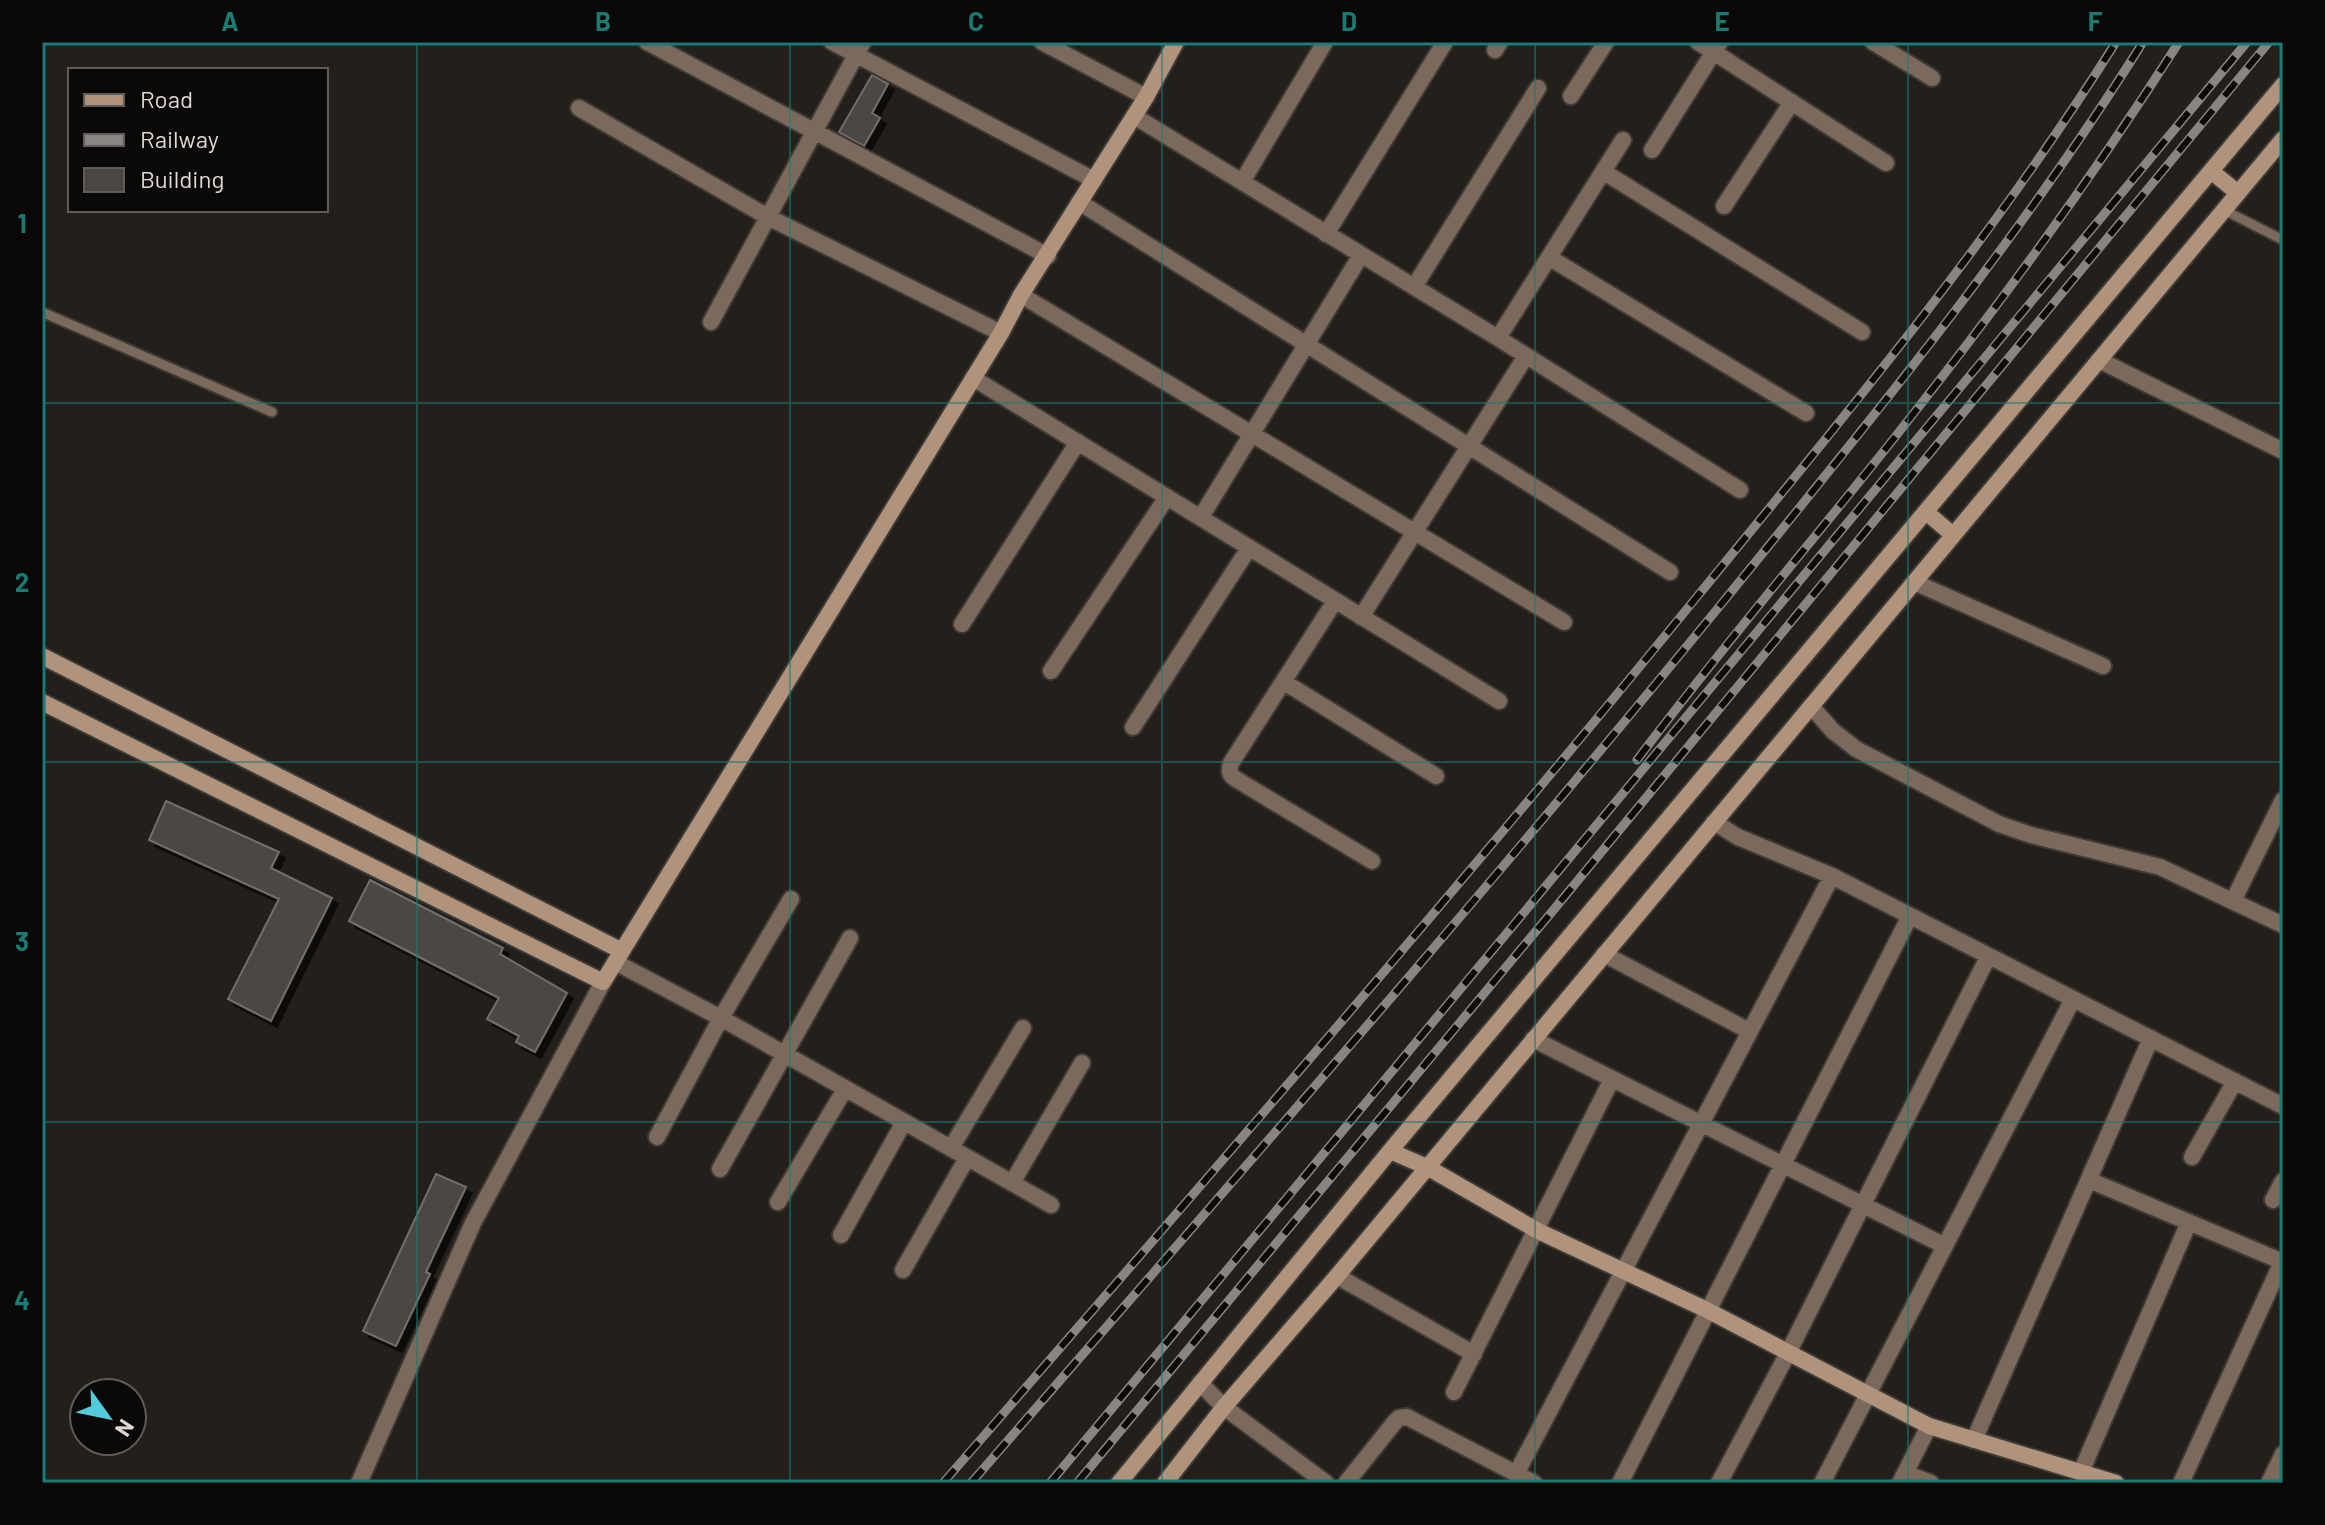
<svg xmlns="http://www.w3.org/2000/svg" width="2325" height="1525" font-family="Barlow,sans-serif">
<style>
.building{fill:#4b4643;stroke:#736e6a;stroke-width:2;filter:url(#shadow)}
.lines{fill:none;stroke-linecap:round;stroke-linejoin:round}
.lane-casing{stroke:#3d3935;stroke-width:13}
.street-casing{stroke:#3d3935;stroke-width:20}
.secondary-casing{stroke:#3d3935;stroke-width:20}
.lane{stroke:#7b695b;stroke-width:9}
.street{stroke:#7b695b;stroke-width:16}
.secondary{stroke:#b0937c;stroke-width:16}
.rail-casing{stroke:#888582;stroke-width:9}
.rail{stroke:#0b0908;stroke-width:6;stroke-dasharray:18;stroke-linecap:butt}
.grid{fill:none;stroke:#197b73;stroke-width:2;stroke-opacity:0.55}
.neatline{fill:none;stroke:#197b73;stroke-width:3}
.grid-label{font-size:26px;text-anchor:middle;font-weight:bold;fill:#197b73}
</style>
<defs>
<filter id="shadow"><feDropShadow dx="6" dy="6" stdDeviation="0" flood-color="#0009"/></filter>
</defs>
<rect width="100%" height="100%" fill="#231f1b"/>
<path class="building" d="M872,75l16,9 -16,29 8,5 -16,28 -25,-14z
M166,801l113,51 -8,16 61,30 -61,123 -43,-22 51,-100 -130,-59z
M370,880l133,68 -3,6 67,39 -32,59 -19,-10 3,-6 -32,-17 12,-21 -150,-77z
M436,1174l30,13 -40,85 4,2 -34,72 -33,-15z"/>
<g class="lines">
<defs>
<path id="lane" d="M2224,210l59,30
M42,312l230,100"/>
<path id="street" d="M647,42l401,214
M832,42l262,138
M1042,42l104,55
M1698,42l188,121
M1873,42l59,36
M1495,50l5,-8
M1571,96l35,-54
M579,108l189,109 233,116
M1134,116l364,222 242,152
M1652,150l68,-108
M1604,172l258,160
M1242,182l83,-140
M1079,202l591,370
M1724,206l68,-104
M1326,234l119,-192
M1550,258l256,155
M1414,287l124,-199
M1021,295l543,327
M711,322l152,-280
M1498,338l125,-198
M2099,360l184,91
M973,378l526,323
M1201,517l160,-262
M1914,582l189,84
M1335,601l-104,162c-3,10 -1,13 8,18l133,80
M1361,617l165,-261
M962,624l116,-182
M1051,671l116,-174
M1284,682l152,94
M1811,706l22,25 23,18 143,75 32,11 129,32 123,58
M1133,727l116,-179
M1714,822l24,15 94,39 451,230
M2233,901l50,-101
M1604,954l145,77
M615,962l106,56 330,187
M1533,1039l412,207
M657,1137l64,-119 70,-119
M951,1148l72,-120
M2192,1157l43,-76
M720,1169l130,-231
M2089,1180l194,82
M1012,1183l70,-120
M2273,1200l10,-19
M778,1202l67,-113
M841,1235l63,-113
M903,1270l64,-112
M1337,1276l137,78
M1200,1383l24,24 102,76
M1454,1392l158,-313
M1974,1440l177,-402
M2081,1472l108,-250
M1905,1473l26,10
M1516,1474l316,-598
M359,1483l114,-260 130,-241
M1346,1483l48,-60 5,-5 8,-1 127,66
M1620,1483l290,-567
M1719,1483l69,-130 200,-396
M1822,1483l251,-484
M1900,1483l29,-57
M2181,1483l101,-221
M2269,1483l14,-29"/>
<path id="secondary" d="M2211,171l27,22
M1926,512l27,23
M42,656l580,295
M42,702l561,280 398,-649 20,-38 125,-198 30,-55
M1390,1151l37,16 111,64 169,79 222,116 187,57
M1119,1483l271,-332 893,-1066
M1165,1483l59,-76 113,-131 946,-1137"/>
</defs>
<use href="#lane" class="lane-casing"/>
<use href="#street" class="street-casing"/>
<use href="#secondary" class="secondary-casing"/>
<use href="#lane" class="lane"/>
<use href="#street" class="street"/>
<use href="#secondary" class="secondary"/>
<defs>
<path id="rail" d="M1637,760c84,-112 175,-218 262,-328 99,-125 194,-255 280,-390
M943,1483c255,-294 511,-588 757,-890 146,-178 293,-355 416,-551
M971,1483c253,-292 508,-582 752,-881 147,-181 296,-362 420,-560
M1050,1483l1197,-1441
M1077,1483l474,-570 718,-871"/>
</defs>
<use href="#rail" class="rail-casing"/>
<use href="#rail" class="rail"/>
</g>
<path class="grid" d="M417,42v1441M790,42v1441M1162,42v1441M1535,42v1441M1908,42v1441M42,403h2241M42,762h2241M42,1122h2241"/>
<rect width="2325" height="1525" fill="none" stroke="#0b0908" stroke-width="88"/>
<rect x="68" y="68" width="260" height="144" fill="#0b0908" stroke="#5f5c5b" stroke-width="2"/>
<rect x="84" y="94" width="40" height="12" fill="#b0937c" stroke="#5f5c5b" stroke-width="2"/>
<text x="140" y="108" font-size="24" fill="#dcd9d7">Road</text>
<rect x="84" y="134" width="40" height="12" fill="#888582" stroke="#5f5c5b" stroke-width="2"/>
<text x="140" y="148" font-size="24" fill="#dcd9d7">Railway</text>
<rect x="84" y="168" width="40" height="24" fill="#4b4643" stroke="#5f5c5b" stroke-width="2"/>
<text x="140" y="188" font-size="24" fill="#dcd9d7">Building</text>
<g transform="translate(108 1417) rotate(123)"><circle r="38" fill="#0b0908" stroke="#5f5c5b" stroke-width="2"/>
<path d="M0-6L14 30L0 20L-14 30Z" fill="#54cadd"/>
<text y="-12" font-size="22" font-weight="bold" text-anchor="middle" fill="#dcd9d7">N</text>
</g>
<rect x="44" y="44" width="2237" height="1437" class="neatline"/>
<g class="grid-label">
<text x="230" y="31">A</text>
<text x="603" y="31">B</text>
<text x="976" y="31">C</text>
<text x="1349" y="31">D</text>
<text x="1722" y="31">E</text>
<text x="2095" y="31">F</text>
<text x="22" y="233">1</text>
<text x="22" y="592">2</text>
<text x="22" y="951">3</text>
<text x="22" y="1310">4</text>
</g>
</svg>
